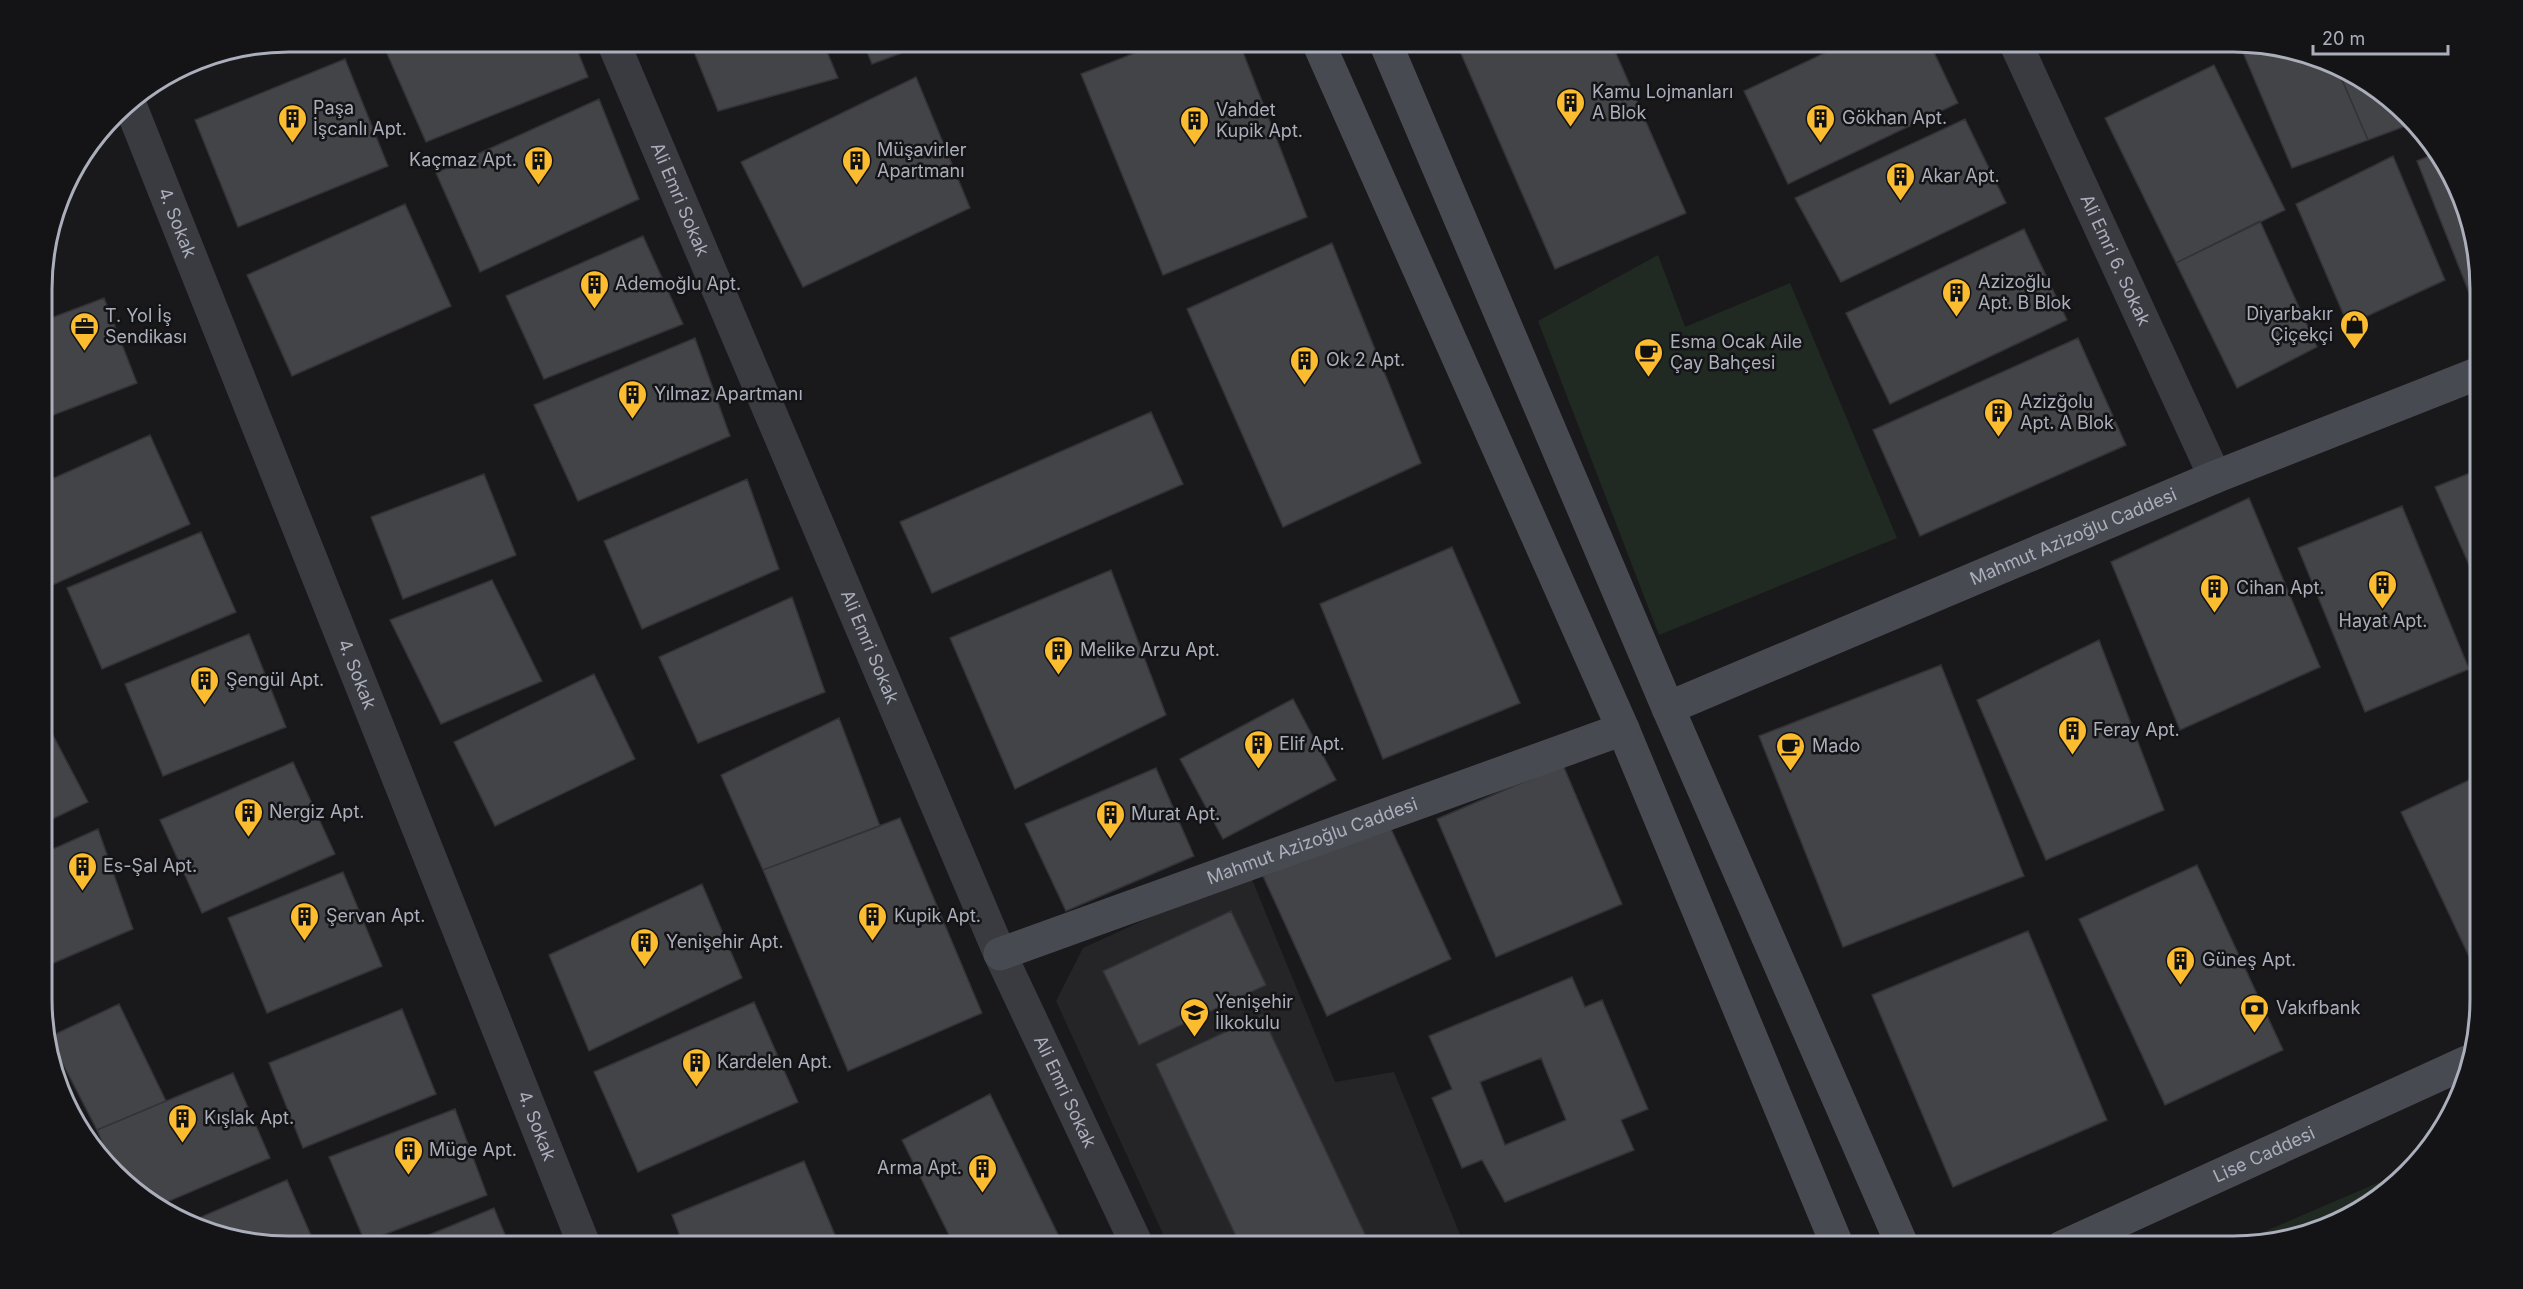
<svg xmlns="http://www.w3.org/2000/svg" width="2523" height="1289" font-family="Inter,sans-serif">
<style>
.built{fill:#252528}
.green{fill:#202a22}
.building{fill:#434448;stroke:#333337;stroke-width:1.5;fill-rule:evenodd}
.lines{fill:none;stroke-linecap:round;stroke-linejoin:round}
.street{stroke:#3a3b41;stroke-width:33}
.secondary{stroke:#474a51;stroke-width:33}
.labels{text-anchor:middle;stroke-width:5;stroke-linejoin:round;paint-order:stroke}
.poi-label{font-size:18px;fill:#abafbc;stroke:#141416;text-anchor:start}
.street-label{font-size:18px;fill:#abafbc;stroke:#141416}
.rim{fill:none;stroke:#abafbc;stroke-width:3}
</style>
<rect width="100%" height="100%" fill="#19191b"/>
<path class="built" d="M1249,872l86,210 59,-10 71,175h-296l-113,-246 27,-53z"/>
<path class="green" d="M1658,255l27,72 105,-44 107,255 -238,97 -121,-314z
M2403,1172l2,4 -34,29 -57,29 -64,12h-19z"/>
<path class="building" d="M382,42h192l14,35 -162,65z
M690,42h133l15,36 -120,33z
M863,42h68l-59,22z
M1163,42h76l68,175 -144,58 -82,-201z
M1456,42h155l75,171 -131,56z
M1848,42h81l29,61 -170,81 -44,-93z
M2239,43l97,23 32,74 -76,28z
M345,59l43,107 -150,61 -43,-107z
M2214,65l71,145 -109,53 -71,-145z
M2336,66l7,1 53,36 18,20 -46,17z
M916,77l54,131 -167,79 -62,-125z
M599,99l40,100 -159,73 -44,-99z
M1965,119l41,84 -165,79 -46,-84z
M2439,152l40,105v41l-7,2 -55,-139z
M2393,156l52,124 -97,45 -52,-121z
M405,204l46,102 -159,70 -45,-101z
M2260,221l57,126 -80,41 -61,-125z
M2024,229l43,91 -177,84 -44,-91z
M643,236l40,88 -139,55 -38,-83z
M1332,243l89,220 -138,64 -96,-218z
M104,298l33,85 -94,36v-98z
M695,338l35,98 -152,65 -44,-96z
M2078,338l48,107 -206,91 -47,-106z
M1151,412l32,72 -251,109 -32,-71z
M150,435l40,89 -140,62 -7,-14v-89z
M2480,469v121l-45,-103z
M484,474l32,81 -113,44 -32,-82z
M747,479l32,90 -137,60 -38,-88z
M2249,498l71,169 -140,63 -69,-168z
M2402,506l67,163 -104,43 -67,-164z
M201,532l35,80 -134,57 -35,-81z
M1452,547l68,156 -137,56 -63,-155z
M1111,570l55,145 -151,74 -65,-151z
M492,580l50,101 -101,43 -51,-104z
M792,597l33,95 -127,51 -39,-86z
M249,634l37,93 -123,49 -38,-92z
M2099,640l65,170 -118,50 -69,-160z
M1941,665l83,211 -181,71 -84,-211z
M594,674l41,85 -140,67 -41,-84z
M1293,699l43,81 -113,59 -43,-80z
M43,716l45,86 -44,21z
M839,718l41,108 -117,44 -42,-95z
M293,762l42,92 -133,59 -42,-93z
M1563,765l59,139 -126,53 -59,-138z
M1156,768l38,88 -128,55 -41,-87z
M2480,775l1,207 -80,-170z
M900,818l82,195 -134,58 -85,-201z
M1387,820l64,139 -124,57 -64,-140z
M98,829l35,100 -89,38v-114z
M2197,865l86,185 -118,55 -86,-186z
M343,872l39,94 -115,47 -39,-95z
M702,884l40,94 -153,73 -40,-96z
M1231,911l35,74 -127,60 -36,-74z
M2028,931l79,189 -154,67 -81,-192z
M1572,977l13,30 17,-7 46,109 -27,11 13,30 -129,52 -23,-42 -20,8 -30,-70 20,-9 -23,-53zM1541,1058l25,62 -61,25 -25,-63z
M754,1002l44,100 -160,70 -44,-100z
M119,1004l47,97 -69,29 -48,-93z
M402,1009l34,85 -133,54 -34,-85z
M1262,1015l109,232h-130l-85,-183z
M233,1073l37,85 -110,47 -48,-39 -15,-36z
M990,1094l74,153h-109l-53,-107z
M455,1109l32,86 -122,47 -36,-85z
M804,1161l36,86h-156l-12,-32z
M287,1180l29,67h-27l-102,-24z
M494,1208l16,39h-110z"/>
<g class="lines">
<g class="street">
<path id="s1" d="M613,42l387,912 138,293"/>
<path id="s2" d="M2015,42l200,435"/>
<path id="s3" d="M129,102l456,1145"/>
</g>
<g class="secondary">
<path d="M1318,42l305,687 215,518"/>
<path d="M1385,42l283,666 235,539"/>
<path id="s4" d="M1668,708l547,-231 264,-104"/>
<path id="s5" d="M1000,954l623,-225"/>
<path id="s6" d="M2062,1247l405,-185"/>
</g>
</g>
<defs>
<symbol id="building-pin" viewBox="-11 -11 22 30"><path d="M0 17L-7.5 6A9.5 9.5 0 1 1 7.5 6Z" fill="#fcbc30" stroke="#141416"/><path d="M-4-6H4V6H1V3H-1V6H-4ZM-2.5-4.3h1.7v1.8h-1.7ZM.8-4.3h1.7v1.8H.8ZM-2.5-1h1.7V.8h-1.7ZM.8-1h1.7V.8H.8Z" fill="#111"/></symbol>
<symbol id="shop-pin" viewBox="-11 -11 22 30"><path d="M0 17L-7.5 6A9.5 9.5 0 1 1 7.5 6Z" fill="#fcbc30" stroke="#141416"/><path d="M-5-2.5h2.3a2.7 3.5 0 0 1 5.4 0H5L5.5 6h-11ZM-1.5-2.5h3a1.5 2.3 0 0 0-3 0Z" fill="#111"/></symbol>
<symbol id="office-pin" viewBox="-11 -11 22 30"><path d="M0 17L-7.5 6A9.5 9.5 0 1 1 7.5 6Z" fill="#fcbc30" stroke="#141416"/><path d="M-6-3h4V-5.5h4V-3h4V5H-6ZM-1-4.5V-3h2v-1.5ZM-6 0V1H6V0Z" fill="#111"/></symbol>
<symbol id="cafe-pin" viewBox="-11 -11 22 30"><path d="M0 17L-7.5 6A9.5 9.5 0 1 1 7.5 6Z" fill="#fcbc30" stroke="#141416"/><path d="M-5.5-4.5H6V0H3Q3 3.5 0 3.5H-2.5Q-5.5 3.5-5.5 0ZM3-3.2v2h1.7v-2ZM-6 4.5H4V6H-6Z" fill="#111"/></symbol>
<symbol id="bank-pin" viewBox="-11 -11 22 30"><path d="M0 17L-7.5 6A9.5 9.5 0 1 1 7.5 6Z" fill="#fcbc30" stroke="#141416"/><path d="M-6-4H6V4H-6ZM0-2.3a2.3 2.3 0 1 0 0 4.6a2.3 2.3 0 1 0 0-4.6Z" fill="#111"/></symbol>
<symbol id="school-pin" viewBox="-11 -11 22 30"><path d="M0 17L-7.5 6A9.5 9.5 0 1 1 7.5 6Z" fill="#fcbc30" stroke="#141416"/><path d="M0-5L7-2L0 1L-7-2ZM-4 1L0 2.5L4 1V4Q0 6-4 4Z" fill="#111"/></symbol>
</defs>
<g fill-rule="evenodd">
<use href="#building-pin" x="1554" y="86" width="33" height="45"/>
<use href="#building-pin" x="276" y="102" width="33" height="45"/>
<use href="#building-pin" x="1804" y="102" width="33" height="45"/>
<use href="#building-pin" x="1178" y="104" width="33" height="45"/>
<use href="#building-pin" x="522" y="144" width="33" height="45"/>
<use href="#building-pin" x="840" y="144" width="33" height="45"/>
<use href="#building-pin" x="1884" y="160" width="33" height="45"/>
<use href="#building-pin" x="578" y="268" width="33" height="45"/>
<use href="#building-pin" x="1940" y="276" width="33" height="45"/>
<use href="#shop-pin" x="2338" y="308" width="33" height="45"/>
<use href="#office-pin" x="68" y="310" width="33" height="45"/>
<use href="#cafe-pin" x="1632" y="336" width="33" height="45"/>
<use href="#building-pin" x="1288" y="344" width="33" height="45"/>
<use href="#building-pin" x="616" y="378" width="33" height="45"/>
<use href="#building-pin" x="1982" y="396" width="33" height="45"/>
<use href="#building-pin" x="2366" y="568" width="33" height="45"/>
<use href="#building-pin" x="2198" y="572" width="33" height="45"/>
<use href="#building-pin" x="1042" y="634" width="33" height="45"/>
<use href="#building-pin" x="188" y="664" width="33" height="45"/>
<use href="#building-pin" x="2056" y="714" width="33" height="45"/>
<use href="#building-pin" x="1242" y="728" width="33" height="45"/>
<use href="#cafe-pin" x="1774" y="730" width="33" height="45"/>
<use href="#building-pin" x="232" y="796" width="33" height="45"/>
<use href="#building-pin" x="1094" y="798" width="33" height="45"/>
<use href="#building-pin" x="66" y="850" width="33" height="45"/>
<use href="#building-pin" x="288" y="900" width="33" height="45"/>
<use href="#building-pin" x="856" y="900" width="33" height="45"/>
<use href="#building-pin" x="628" y="926" width="33" height="45"/>
<use href="#building-pin" x="2164" y="944" width="33" height="45"/>
<use href="#bank-pin" x="2238" y="992" width="33" height="45"/>
<use href="#school-pin" x="1178" y="996" width="33" height="45"/>
<use href="#building-pin" x="680" y="1046" width="33" height="45"/>
<use href="#building-pin" x="166" y="1102" width="33" height="45"/>
<use href="#building-pin" x="392" y="1134" width="33" height="45"/>
<use href="#building-pin" x="966" y="1152" width="33" height="45"/>
</g>
<g class="labels">
<g class="poi-label">
<text x="1592" y="98">Kamu Lojmanları<tspan x="1592" dy="21">A Blok</tspan></text>
<text x="313" y="114">Paşa<tspan x="313" dy="21">İşcanlı Apt.</tspan></text>
<text x="1216" y="116">Vahdet<tspan x="1216" dy="21">Kupik Apt.</tspan></text>
<text x="1842" y="124">Gökhan Apt.</text>
<text x="877" y="156">Müşavirler<tspan x="877" dy="21">Apartmanı</tspan></text>
<text x="517" y="166" text-anchor="end">Kaçmaz Apt.</text>
<text x="1921" y="182">Akar Apt.</text>
<text x="1978" y="288">Azizoğlu<tspan x="1978" dy="21">Apt. B Blok</tspan></text>
<text x="615" y="290">Ademoğlu Apt.</text>
<text x="2333" y="320" text-anchor="end">Diyarbakır<tspan x="2333" dy="21">Çiçekçi</tspan></text>
<text x="105" y="322">T. Yol İş<tspan x="105" dy="21">Sendikası</tspan></text>
<text x="1670" y="348">Esma Ocak Aile<tspan x="1670" dy="21">Çay Bahçesi</tspan></text>
<text x="1326" y="366">Ok 2 Apt.</text>
<text x="654" y="400">Yılmaz Apartmanı</text>
<text x="2020" y="408">Azizğolu<tspan x="2020" dy="21">Apt. A Blok</tspan></text>
<text x="2236" y="594">Cihan Apt.</text>
<text x="2383" y="627" text-anchor="middle">Hayat Apt.</text>
<text x="1080" y="656">Melike Arzu Apt.</text>
<text x="226" y="686">Şengül Apt.</text>
<text x="2093" y="736">Feray Apt.</text>
<text x="1279" y="750">Elif Apt.</text>
<text x="1812" y="752">Mado</text>
<text x="269" y="818">Nergiz Apt.</text>
<text x="1131" y="820">Murat Apt.</text>
<text x="103" y="872">Es-Şal Apt.</text>
<text x="326" y="922">Şervan Apt.</text>
<text x="894" y="922">Kupik Apt.</text>
<text x="666" y="948">Yenişehir Apt.</text>
<text x="2202" y="966">Güneş Apt.</text>
<text x="1215" y="1008">Yenişehir<tspan x="1215" dy="21">İlkokulu</tspan></text>
<text x="2276" y="1014">Vakıfbank</text>
<text x="717" y="1068">Kardelen Apt.</text>
<text x="204" y="1124">Kışlak Apt.</text>
<text x="429" y="1156">Müge Apt.</text>
<text x="962" y="1174" text-anchor="end">Arma Apt.</text>
</g>
<g class="street-label">
<text dy="6" stroke="none"><textPath href="#s1" startOffset="171">Ali Emri Sokak</textPath></text>
<text dy="6" stroke="none"><textPath href="#s3" startOffset="130">4. Sokak</textPath></text>
<text dy="6" stroke="none"><textPath href="#s2" startOffset="240">Ali Emri 6. Sokak</textPath></text>
<text dy="6" stroke="none"><textPath href="#s4" startOffset="440">Mahmut Azizoğlu Caddesi</textPath></text>
<text dy="6" stroke="none"><textPath href="#s1" startOffset="657">Ali Emri Sokak</textPath></text>
<text dy="6" stroke="none"><textPath href="#s3" startOffset="616">4. Sokak</textPath></text>
<text dy="6" stroke="none"><textPath href="#s5" startOffset="332">Mahmut Azizoğlu Caddesi</textPath></text>
<text dy="6" stroke="none"><textPath href="#s1" startOffset="1143">Ali Emri Sokak</textPath></text>
<text dy="6" stroke="none"><textPath href="#s3" startOffset="1102">4. Sokak</textPath></text>
<text dy="6" stroke="none"><textPath href="#s6" startOffset="222">Lise Caddesi</textPath></text>
</g>
</g>
<path d="M0 0H2523V1289H0ZM289 52H2233A237 237 0 0 1 2470 289V999A237 237 0 0 1 2233 1236H289A237 237 0 0 1 52 999V289A237 237 0 0 1 289 52Z" fill="#141416" fill-rule="evenodd"/>
<path class="rim" d="M289 52H2233A237 237 0 0 1 2470 289V999A237 237 0 0 1 2233 1236H289A237 237 0 0 1 52 999V289A237 237 0 0 1 289 52Z"/>
<path d="M2313 45v9h135v-9" fill="none" stroke="#abafbc" stroke-width="3"/>
<text x="2322" y="45" font-size="18" fill="#abafbc" stroke="#141416" stroke-width="4.5" paint-order="stroke">20 m</text>
</svg>
